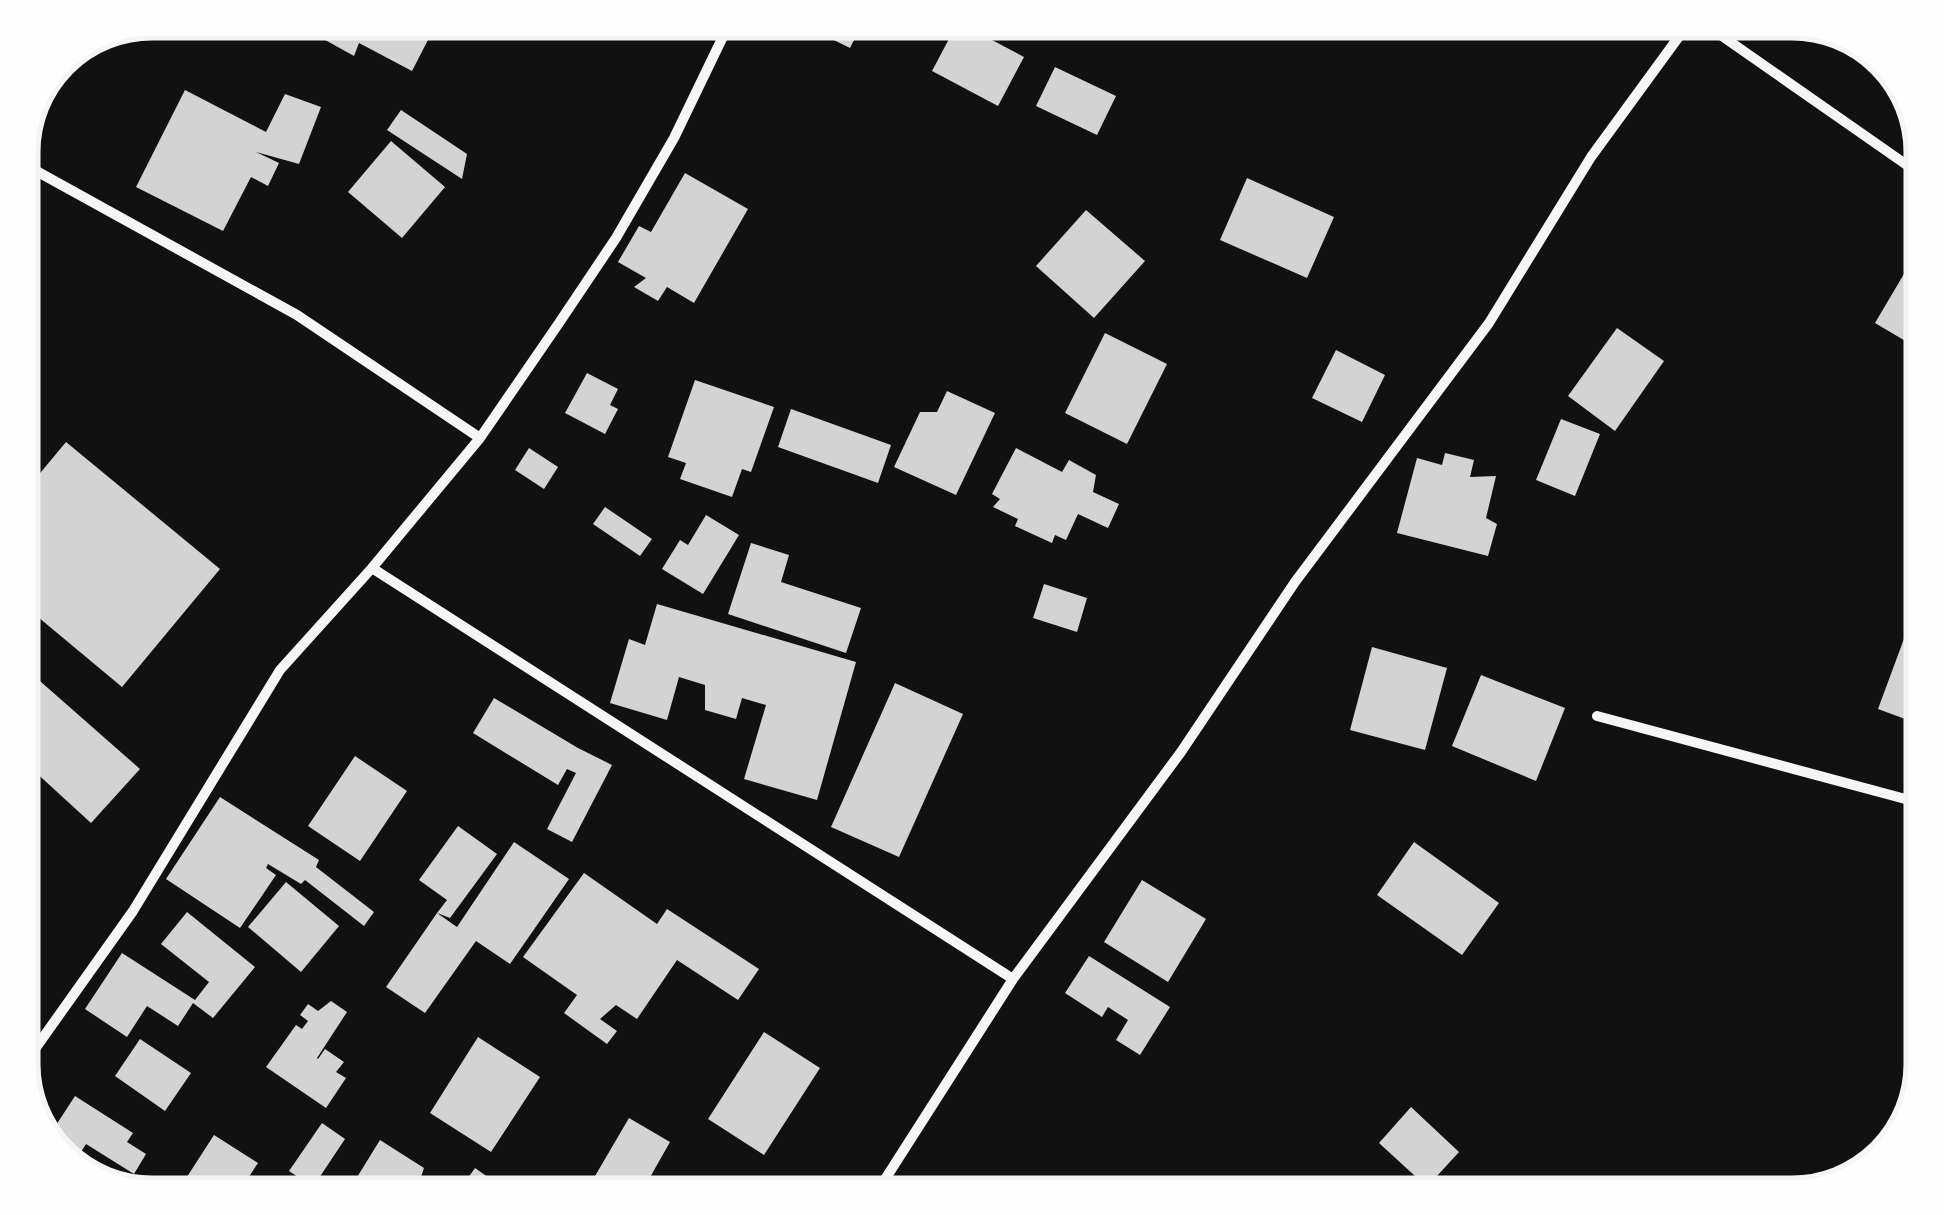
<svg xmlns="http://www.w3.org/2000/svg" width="1944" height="1215" font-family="'Public Sans',sans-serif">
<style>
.building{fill:#d3d3d3}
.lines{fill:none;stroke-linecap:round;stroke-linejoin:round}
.minor{stroke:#f5f5f5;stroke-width:10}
.rim{fill:none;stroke:#f5f5f5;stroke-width:5}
</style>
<rect width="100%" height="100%" fill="#111"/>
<path class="building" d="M303,20h92l34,18 -17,33 -53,-28 -5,13 -54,-30z
M793,20h71l-14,28z
M1769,20h23l8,6 -7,10z
M958,22l66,35 -26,49 -66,-35z
M1055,67l61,29 -19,39 -61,-29z
M185,90l81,42 19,-38 36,13 -22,57 -43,-12 23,11 -11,23 -17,-9 -28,54 -87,-44z
M401,110l66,44 -5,25 -75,-49z
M391,141l54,46 -43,51 -54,-46z
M685,173l63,36 -54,94 -27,-16 -9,14 -24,-14 12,-9 -28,-16 21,-36 12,6z
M1247,178l87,39 -27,61 -87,-38z
M1086,210l59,51 -51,57 -58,-52z
M1924,240v112l-49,-29z
M1617,328l47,33 -49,70 -47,-35z
M1105,333l62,31 -40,80 -62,-31z
M1336,350l49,25 -23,47 -50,-24z
M587,373l31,16 -8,16 8,4 -13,25 -40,-21z
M695,380l79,27 -23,65 -9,-3 -10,28 -52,-18 6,-16 -18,-6z
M947,391l48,22 -39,82 -62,-28 26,-55h17z
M791,409l100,36 -13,38 -100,-36z
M1561,419l39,15 -25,62 -39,-16z
M66,442l154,127 -98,118 -102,-85v-119l9,-10 7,5z
M529,448l29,19 -14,22 -29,-19z
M1016,448l46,24 7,-12 27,15 -3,17 26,12 -11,24 -30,-14 -12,26 -11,-5 -3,8 -37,-17 3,-7 -25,-12 7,-8 -8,-5z
M1445,453l29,7 -4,17 26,-1 -10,42 11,6 -9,32 -91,-23 20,-75 25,7z
M605,507l47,32 -12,17 -47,-32z
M706,515l33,20 -36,59 -41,-25 18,-29 8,5z
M751,543l38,12 -8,27 80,26 -15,45 -118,-39z
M1044,584l43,14 -10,34 -44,-14z
M657,604l199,58 -39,138 -73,-21 22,-74 -24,-7 -6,21 -31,-9v-25l-26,-8 -12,43 -57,-17 19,-64 16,6z
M1905,636l19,7v98l-13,-4 5,-14 -38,-14z
M1372,647l75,21 -22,82 -75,-20z
M24,667l116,102 -49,54 -71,-65v-87z
M1481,675l84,33 -29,73 -84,-35z
M895,683l68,31 -64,143 -68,-30z
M494,698l84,50 34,17 -40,77 -25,-13 29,-56 -9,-4 -9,16 -85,-52z
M355,756l52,35 -47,70 -52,-35z
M220,797l99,63 -3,7 58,45 -10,14 -59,-46 -4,4 -33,-20 -2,4 10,7 -36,53 -74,-49z
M458,826l39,28 -47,64 -13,-5 20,14 57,-85 55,37 -59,85 -34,-23 -51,72 -39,-26 51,-74 10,-13 -28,-20z
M1414,842l85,61 -37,52 -85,-60z
M584,873l73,51 10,-15 92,60 -21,31 -61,-40 -40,59 -21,-14 -16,14 17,12 -10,13 -43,-31 13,-18 -54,-38z
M1142,880l64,39 -38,63 -64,-40z
M286,882l53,44 -38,46 -53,-45z
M187,912l68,55 -42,51 -20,-15 -15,23 -31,-20 -20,31 -42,-28 37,-56 73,47 14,-18 -48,-38z
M1089,956l81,51 -30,48 -24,-15 12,-20 -20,-13 -6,10 -37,-24z
M331,1001l16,11 -30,46 1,1 7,-10 19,13 -8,10 10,6 -20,30 -60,-41 30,-42 6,4 6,-8 -8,-6 8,-11 10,7z
M764,1032l56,36 -56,87 -56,-36z
M478,1037l62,40 -49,75 -61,-39z
M140,1039l51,34 -26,38 -50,-35z
M75,1096l58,37 -6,9 19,12 -12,20 -48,-30 -10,16 -29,-21z
M1411,1107l48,45 -32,35 -48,-44z
M629,1118l41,24 -30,53h-42l-10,-7z
M322,1123l23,16 -32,48 -24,-16z
M214,1135l44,28 -21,32h-43l2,-3 -13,-9z
M380,1140l44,28 -4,12 16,10 -4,5h-86z
M475,1168l27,19 -6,8h-40z"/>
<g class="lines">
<path class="minor" d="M1699,20l225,157
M20,162l277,153 183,123
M372,568l641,411
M1597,716l327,88
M20,1070l113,-159 147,-241 92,-102 108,-130 79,-115 57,-85 58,-100 57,-118
M875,1195l138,-216 168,-227 114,-170 194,-259 102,-166 100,-137"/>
</g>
<path d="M0 0H1944V1215H0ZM152 38H1792A114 114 0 0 1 1906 152V1064A114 114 0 0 1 1792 1178H152A114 114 0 0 1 38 1064V152A114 114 0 0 1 152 38Z" fill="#fefefe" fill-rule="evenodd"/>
<path class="rim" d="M152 38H1792A114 114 0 0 1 1906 152V1064A114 114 0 0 1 1792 1178H152A114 114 0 0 1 38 1064V152A114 114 0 0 1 152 38Z"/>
</svg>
